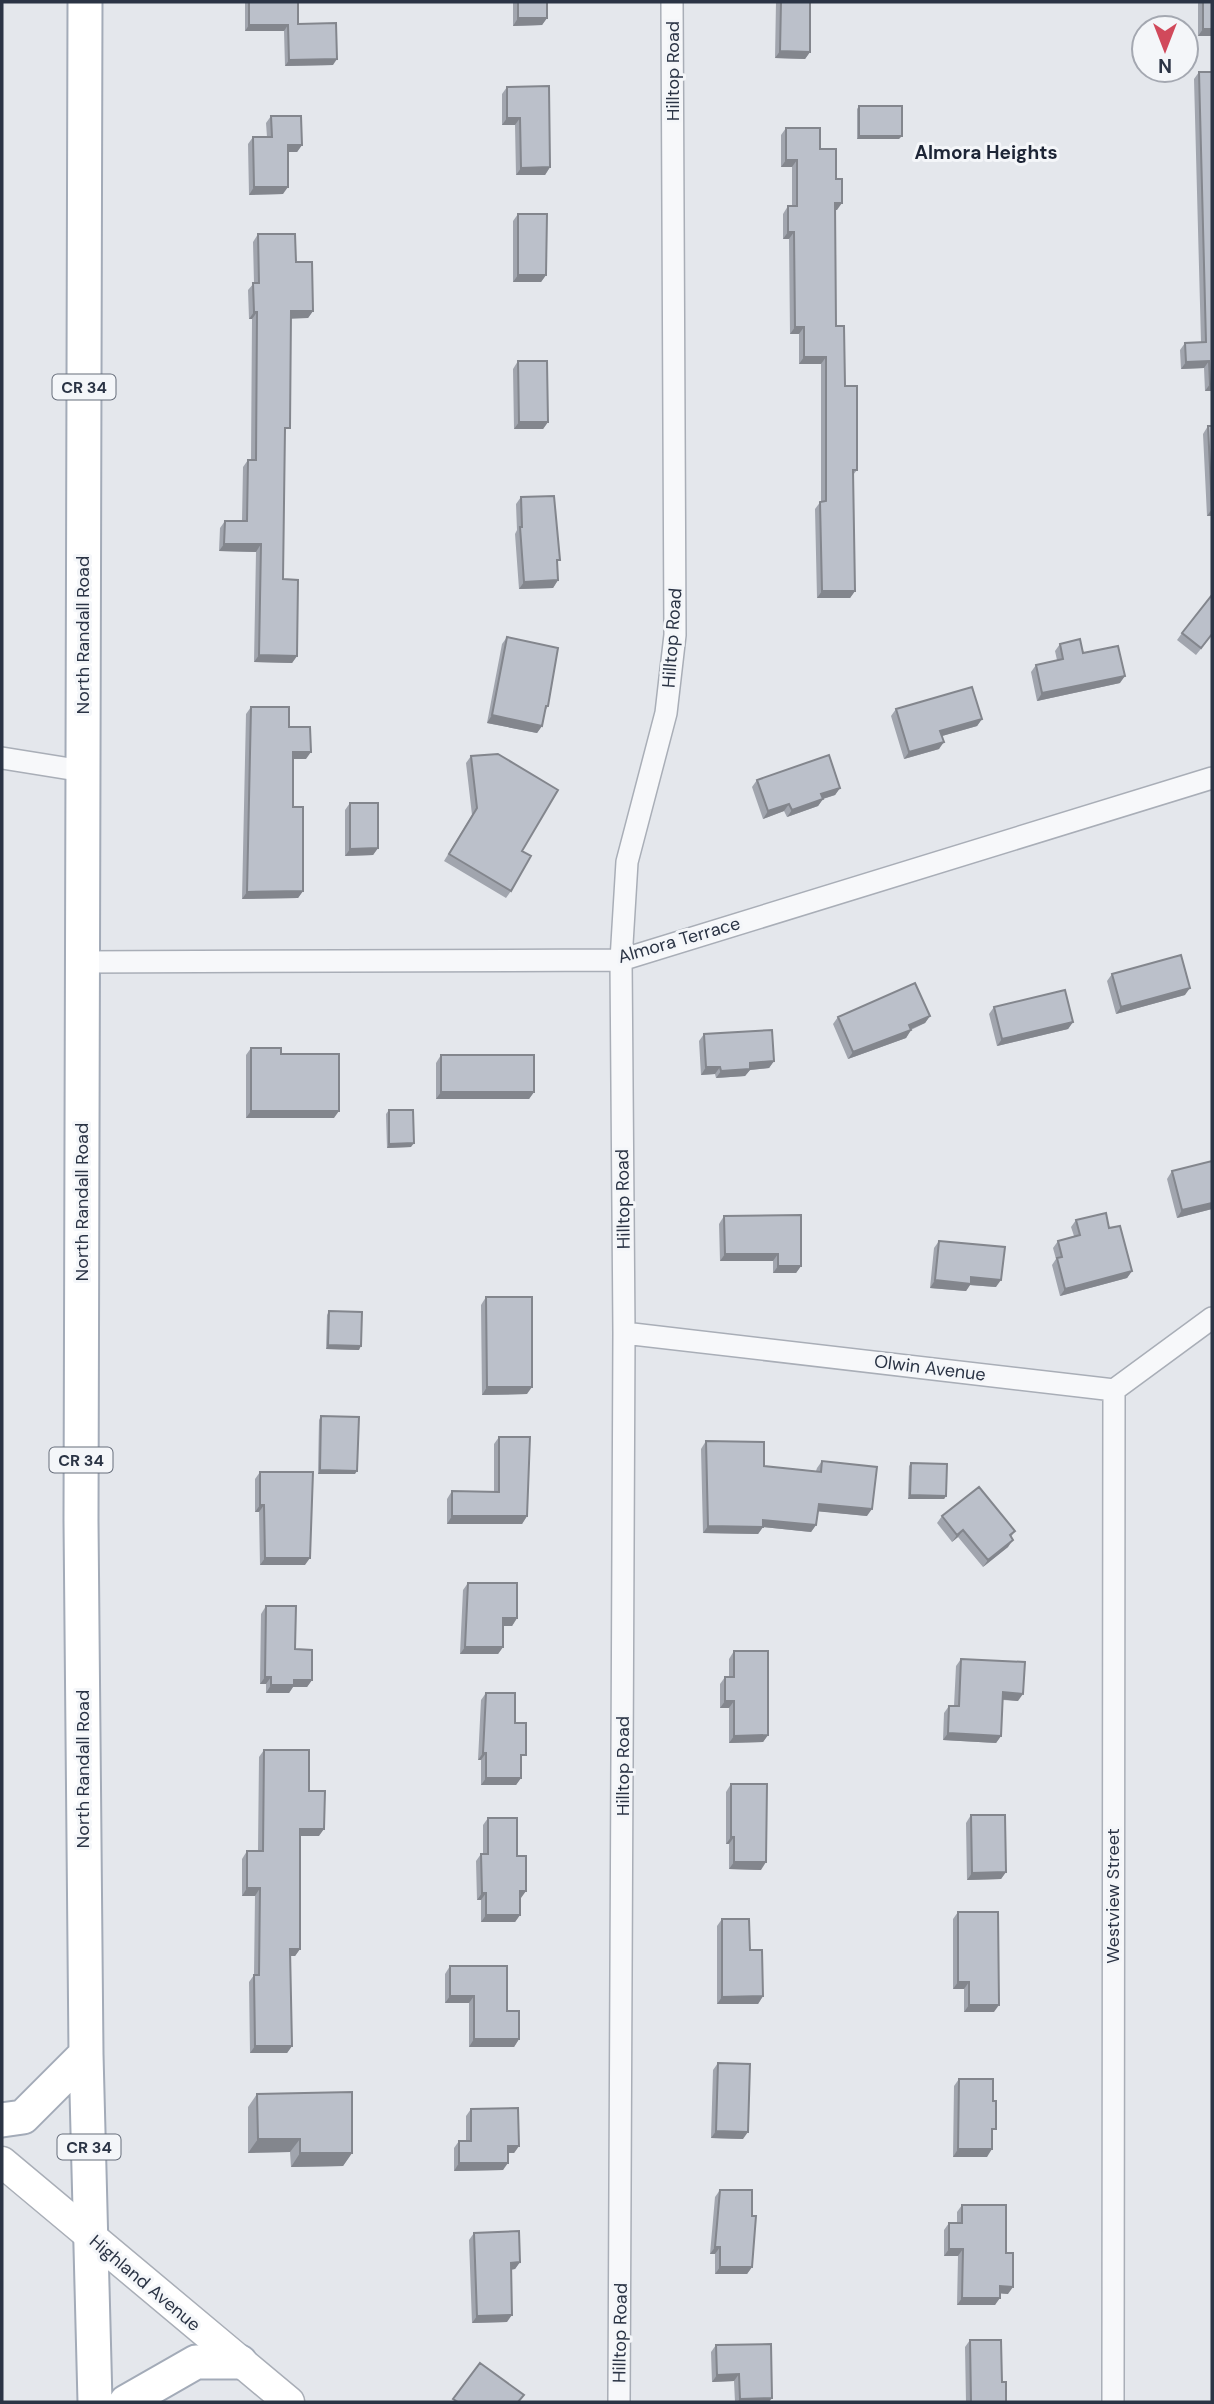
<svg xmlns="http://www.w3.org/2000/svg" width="1214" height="2404" font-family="'DM Sans',sans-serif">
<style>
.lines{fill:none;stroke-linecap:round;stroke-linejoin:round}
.street-casing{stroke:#a9aeb7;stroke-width:24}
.secondary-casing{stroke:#a9aeb7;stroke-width:33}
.primary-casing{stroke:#a3abb8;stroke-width:37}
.street{stroke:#f7f8fa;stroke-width:21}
.secondary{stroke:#fff;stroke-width:30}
.primary{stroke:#fff;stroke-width:33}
.wall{fill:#a1a5ae}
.shaded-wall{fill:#83868d}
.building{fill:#bbc0ca;stroke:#83868d;stroke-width:2}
.labels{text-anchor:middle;stroke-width:6;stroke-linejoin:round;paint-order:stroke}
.shield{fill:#f4f6f9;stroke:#676e7b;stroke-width:2}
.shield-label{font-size:16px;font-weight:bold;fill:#2b3445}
.street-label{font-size:18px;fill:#2b3445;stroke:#f4f6f9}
.neighbourhood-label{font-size:19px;font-weight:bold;fill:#1d2536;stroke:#f4f6f9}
</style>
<rect width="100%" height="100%" fill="#e4e7ec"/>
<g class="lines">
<defs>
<path id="street" d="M2,758l81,13
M83,962l538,-2 591,-182
M624,1333l490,57 98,-72
M619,2402l5,-1069 -3,-373 6,-98 39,-149 9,-78 -3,-633
M1113,2402l1,-1012"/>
<path id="secondary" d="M2,2162l287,240"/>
<path id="primary" d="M85,2l-4,1519 5,533 9,348
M2,2120l21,-3 63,-63
M126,2402l70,-40h44"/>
</defs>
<use href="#street" class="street-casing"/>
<use href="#secondary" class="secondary-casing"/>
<use href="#primary" class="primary-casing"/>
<use href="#street" class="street"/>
<use href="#secondary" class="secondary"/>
<use href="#primary" class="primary"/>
</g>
<path class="wall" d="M245,2h53v22l35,41 -48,1 -1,-35h-39z
M513,2h34v16l-5,7 -29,1z
M776,2h34v50l-5,7 -30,-1z
M1198,2h14v34h-14z
M1199,72l13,319h-7l-1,-23 -23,1 -1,-19 5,-7 16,-1 -7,-263z
M507,87l43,80 -5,8h-29l-1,-50h-13v-31z
M859,106l40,33h-42v-30z
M271,116l31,29 -5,7h-9l-5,42 -34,1 -1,-51 5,-7h14l-1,-14z
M786,128l34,21 16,30 1,31h-2l1,116 21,144 -4,5 2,116 -5,7h-33l-2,-89 6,-8v-137h-22v-30h-9l-1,-95h-6v-25l5,-8h4v-39h-11v-32z
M518,214l28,61 -5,7h-28v-61z
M258,234l38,28 17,49 -5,7h-17l-6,117 -2,144 14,77 -5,7 -38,-1 2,-110 -37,-1 1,-23 5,-7h17l1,-54 5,-7h3l1,-141h-3l-1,-29 6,-7 -1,-41z
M518,361l30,61 -5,7h-29l-1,-60z
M1208,426l4,90h-5l-4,-82z
M521,497l36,67 1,16 -5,8 -34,1 -4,-55 2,-4 -1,-26z
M1182,633l30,2 -16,20 -19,-15z
M507,637l41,69 -3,5 -3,15 -5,7 -50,-10 15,-79z
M1060,644l23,9 37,30 -83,18 -6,-29 5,-7 21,-5 -2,-9z
M251,707l38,20 17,32h-13v48l10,84 -5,7 -56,1 4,-185z
M896,709l86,10 -5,7 -35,10 -3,13 -35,10 -13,-43z
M471,756l51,95 -11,40 -5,7 -62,-37 28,-46 -6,-52z
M757,780l83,8 -5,7 -12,4 -5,7 -31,11 -3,-6 -21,8 -11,-32z
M350,803l28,45 -5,7 -28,1v-46z
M1112,974l73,21 -69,19 -9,-33z
M994,1007l79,15 -5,7 -71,17 -8,-32z
M930,1016l-5,7 -14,7 -5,8 -58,21 -15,-35 5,-7z
M704,1034l70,27 -5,7 -19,2 -5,6 -29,2 -1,-4 -14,1 -2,-34z
M251,1048l30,6 53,64h-88v-63z
M441,1055l93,37 -5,7h-93v-36z
M389,1110l22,37 -24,1 -1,-34z
M1212,1161v48l-35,9 -10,-39 5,-8z
M724,1216l77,50 -5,7h-23v-12h-53l-1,-37z
M1076,1220l33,8 23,43 -5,7 -67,18 -8,-31 4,-6 -3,-11 5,-7 16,-5 -3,-9z
M939,1241l57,46 -26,-2 -4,6 -36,-3 4,-40z
M486,1297l41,97 -45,1 -1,-90z
M329,1311l30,39 -33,-1 1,-34z
M321,1416l34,58h-37l1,-54z
M499,1437l28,79 -5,8h-75v-25l5,-8 42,1v-48z
M706,1441l58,25 52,5 1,-3 5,-7 45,55 -49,-5 -2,14 -5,7 -48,-5 -5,7 -55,-1 -2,-84z
M911,1463l35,33 -2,3h-36l1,-33z
M260,1472l45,93h-45l-1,-53h-4v-33z
M942,1516l73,15 -4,6 -3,10 -25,20 -25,-30 -6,5 -15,-19z
M468,1583l49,35 -5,8h-9v21l-5,7h-38l3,-64z
M266,1606l29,43 17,31 -5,7h-14l-4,6h-23v-9h-6l1,-70z
M734,1651l34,84 -5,7 -34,1v-35h-9v-24l5,-7h4v-18z
M961,1659l57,42 -15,-1 -2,36 -5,7 -53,-3 1,-27 5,-7h5l2,-40z
M486,1693l29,30 6,40v15l-5,7h-35v-25h-3l3,-60z
M264,1750l45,41 10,45h-19v113l-5,7h-5l2,90 -5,7h-37l-1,-71 5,-7 1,-79h-13v-37l5,-8h11l1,-94z
M731,1784l30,86 -32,-1v-25h-3v-52z
M971,1815l35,57 -5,7 -34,1 -1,-57z
M488,1818l29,38 9,35 -6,7v17l-5,7h-34v-22h-4l-1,-39 5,-7h2v-29z
M958,1912l36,100h-30v-23h-11v-70z
M722,1919l28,31 13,46 -5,8h-41v-78z
M450,1966l57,45 12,28 -5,8h-45v-44h-24v-29z
M718,2063l25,76 -32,-1 2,-68z
M959,2079l34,22 -1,34 -5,22h-34l1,-71z
M257,2094l95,59 -9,13 -52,1 -1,-15 -42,1v-46z
M471,2109l48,37 -5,7h-6l-5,17 -49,1v-23l5,-7h7v-25z
M720,2190l32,77 -5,7h-32v-20h-5l5,-57z
M962,2205l44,48 2,41 -8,-1 -5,12h-38l1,-49h-14v-26l5,-7h8v-11z
M474,2233l46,29 -5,7 -4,1 -4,52 -35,1 -3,-83z
M970,2340l32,42 4,20h-40l-1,-55z
M716,2345l53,57h-34l-1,-21 -22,1 -1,-30z"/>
<path class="shaded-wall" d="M518,18h29l-5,7 -29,1z
M249,25h39l-4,6h-39z
M1203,29h9v7h-14z
M780,51l30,1 -5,7 -30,-1z
M337,59l-4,6 -48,1 4,-6z
M507,118h13l-5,7h-13z
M859,136h43l-3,3h-42z
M288,145h14l-5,7h-14z
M786,160h11l-5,7h-11z
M550,167l-5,8h-29l5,-7z
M254,187h34l-5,7 -34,1z
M835,203h7l-5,7h-7z
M788,232h6l-5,7h-6z
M518,275h28l-5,7h-28z
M291,311h22l-5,7 -22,1z
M254,312h3l-5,7h-3z
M795,327h9l-5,7h-9z
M804,357h22l-5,7h-22z
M1209,361l-5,7 -23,1 5,-7z
M1210,384h2v7h-7z
M519,422h29l-5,7h-29z
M1212,509v7h-5z
M224,544h37l-5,8 -37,-1z
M558,580l-5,8 -34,1 5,-7z
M822,591h33l-5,7h-33z
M259,655l38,1 -5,7 -38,-1z
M1125,676l-5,7 -83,18 5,-8z
M492,715l50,11 -5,7 -50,-10z
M982,719l-5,7 -42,12 5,-7z
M944,742l-5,7 -35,10 5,-7z
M293,752h18l-5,7h-18z
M840,788l-5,7 -19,6 5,-7z
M823,799l-5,7 -31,11 5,-7z
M789,804l-5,7 -21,8 5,-8z
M378,848l-5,7 -28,1 5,-7z
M303,891l-5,7 -56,1 5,-7z
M1190,988l-5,7 -69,19 5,-7z
M930,1016l-5,7 -21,9 5,-7z
M1073,1022l-5,7 -71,17 5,-7z
M911,1030l-5,8 -58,21 5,-7z
M774,1061l-5,7 -19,2 -5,6 -29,2 5,-7 29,-8z
M706,1067h14l-5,7 -14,1z
M441,1092h93l-5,7h-93z
M251,1111h88l-5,7h-88z
M414,1143l-3,4 -24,1 2,-4z
M1212,1203v6l-35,9 5,-8z
M725,1254h53l-5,7h-53z
M778,1266h23l-5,7h-23z
M1132,1271l-5,7 -67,18 5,-7z
M971,1277l30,3 -5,7 -26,-2 -4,6 -36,-3 5,-8z
M328,1345l33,1 -2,4 -33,-1z
M487,1387h45l-5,7 -45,1z
M320,1470l37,1 -2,3h-37z
M910,1495l36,1 -2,3h-36z
M819,1504l53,5 -5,7 -53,-5z
M260,1505h4l-5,7h-4z
M452,1516h75l-5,8h-75z
M763,1520l53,5 -5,7 -48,-5 -5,7 -55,-1 5,-7z
M963,1530l-5,7 -6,5 5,-7z
M1013,1540l-5,7 -25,20 5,-7z
M265,1558h45l-5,7h-45z
M503,1618h14l-5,8h-14z
M465,1647h38l-5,7h-38z
M265,1677h6l-5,7h-6z
M294,1680h18l-5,7h-14l-4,6h-23l5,-8z
M1003,1692l20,2 -5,7 -20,-2z
M725,1701h9l-5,7h-9z
M948,1733l53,3 -5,7 -53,-3z
M768,1735l-5,7 -34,1 5,-7z
M483,1753h3l-5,7h-3z
M486,1778h35l-5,7h-35z
M300,1829h24l-5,7h-24z
M731,1837h3l-5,7h-3z
M734,1862h32l-5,8 -32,-1z
M1006,1872l-5,7 -34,1 5,-7z
M247,1888h13l-5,8h-13z
M520,1891h6l-5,7h-6z
M482,1893h4l-5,7h-4z
M486,1915h34l-5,7h-34z
M290,1949h10l-5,7h-10z
M958,1982h11l-5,7h-11z
M450,1996h24l-5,7h-24z
M763,1996l-5,8h-41l5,-7z
M969,2005h30l-5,7h-30z
M474,2039h45l-5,8h-45z
M255,2046h37l-5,7h-37z
M716,2131l32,1 -5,7 -32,-1z
M258,2139h42l-10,13 -42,1z
M508,2146h11l-5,7h-11z
M958,2149h34l-5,8h-34z
M300,2153h52l-9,13 -52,1z
M459,2163h49l-5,7 -49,1z
M715,2247h5l-5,7h-5z
M949,2249h14l-5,7h-14z
M520,2262l-5,7 -9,1 5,-7z
M720,2267h32l-5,7h-32z
M1000,2286l13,1 -5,7 -13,-1z
M962,2298h38l-5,7h-38z
M512,2315l-5,7 -35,1 5,-7z
M739,2374l-5,7 -22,1 5,-7z
M772,2398l-3,4h-32l3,-3z"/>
<path class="building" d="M249,2h49v22l38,-1 1,36 -48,1 -1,-35h-39z
M518,2h29v16h-29z
M781,2h29v50l-30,-1z
M1203,2h9v27h-9z
M1199,72h13v312h-2l-1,-23 -23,1 -1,-19 21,-1z
M549,86l1,81 -29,1 -1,-50h-13v-31z
M859,106h43v30h-43z
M271,116h30l1,29h-14v42h-34l-1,-50h19z
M786,128h34v21h16v30h6v24h-7l1,123h8l1,60h12v84h-4l2,121h-33l-2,-89 6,-1v-144h-22v-30h-9l-1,-95h-6v-26h9v-46h-11z
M518,214h29l-1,61h-28z
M258,234h37l1,28h16l1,49h-22l-1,117h-5l-2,151 15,1 -1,76 -38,-1 2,-111h-37l1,-23h22l1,-61h8l1,-148h-3l-1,-29h6z
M518,361h29l1,61h-29z
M1208,426h4v83z
M554,496l6,64h-3l1,20 -34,2 -4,-55h2l-1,-30z
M1212,595v39l-11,14 -19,-15z
M507,637l51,11 -10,58h-2l-4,20 -50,-11z
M1080,639l3,14 35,-7 7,30 -83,17 -6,-28 27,-6 -3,-15z
M972,687l10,32 -42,12 4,11 -35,10 -13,-43z
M251,707h38v20h21l1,25h-18v55h10v84l-56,1z
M498,754l60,36 -36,61 9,5 -20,35 -62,-37 28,-46 -6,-52z
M829,755l11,33 -19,6 2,5 -31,11 -3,-6 -21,7 -11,-31z
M350,803h28v45l-28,1z
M1181,955l9,33 -69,19 -9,-33z
M915,983l15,33 -21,9 2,5 -58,22 -15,-35z
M1065,990l8,32 -71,17 -8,-32z
M772,1030l2,31 -24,2v6l-29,2 -1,-4h-14l-2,-33z
M251,1048h30v6h58v57h-88z
M441,1055h93v37h-93z
M389,1110h24l1,33 -25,1z
M1212,1161v42l-30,7 -10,-39z
M1106,1213l3,15 11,-2 12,45 -67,18 -8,-31 5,-1 -4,-16 22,-6 -4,-15z
M801,1215v51h-23v-12h-53l-1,-38z
M939,1241l66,6 -4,33 -30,-3v7l-36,-4z
M486,1297h46v90h-45z
M329,1311l33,1 -1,34 -33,-1z
M321,1416l38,1 -2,54 -37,-1z
M499,1437h31l-3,79h-75v-25l47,1z
M706,1441l58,1v24l57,6 1,-11 55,6 -5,42 -53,-5 -3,21 -53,-5v7l-55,-1z
M911,1463l36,1 -1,32 -36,-1z
M260,1472h53l-3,86h-45l-1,-53h-4z
M979,1487l36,44 -5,4 3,5 -25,20 -25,-30 -6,5 -15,-19z
M468,1583h49v35h-14v29h-38z
M266,1606h30l-1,43 17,1v30h-18v5h-23v-8h-6z
M734,1651h34v84l-34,1v-35h-9v-24h9z
M961,1659l64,3 -2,32 -20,-2 -2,44 -53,-3 1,-27h10z
M486,1693h29v30h11v32h-5v23h-35v-25h-3z
M264,1750h45v41h16l-1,38h-24v120h-10l2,97h-37l-1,-71h5l1,-87h-13v-37h16z
M731,1784h36l-1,78h-32v-25h-3z
M971,1815h34l1,57 -34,1z
M488,1818h29v38h9v35h-6v24h-34v-22h-4l-1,-39h7z
M958,1912h40l1,93h-30v-23h-11z
M722,1919h27l1,31h12l1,46 -41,1z
M450,1966h57v45h12v28h-45v-43h-24z
M718,2063l32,1 -2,68 -32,-1z
M959,2079h34v22h3v28h-4v20h-34z
M352,2092v61h-52v-14h-42l-1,-45z
M518,2108l1,38h-11v17h-49v-22h12v-32z
M720,2190h32v26h4l-4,51h-32v-20h-5z
M962,2205h44v48h7v34l-13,-1v12h-38l1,-49h-14v-26h13z
M519,2231l1,31 -9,1 1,52 -35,1 -3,-83z
M970,2340h31l1,42h4v20h-35z
M771,2344l1,54 -32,1 -1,-25 -22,1 -1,-30z
M480,2363l44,32 -6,7h-60l-5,-3z"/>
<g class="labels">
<g class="shield">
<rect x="52.5" y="374.5" width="63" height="25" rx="5"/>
<rect x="49.5" y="1447.5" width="63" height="25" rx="5"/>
<rect x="57.5" y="2134.5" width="63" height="25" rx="5"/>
</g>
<g class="shield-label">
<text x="84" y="393">CR 34</text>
<text x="81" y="1466">CR 34</text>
<text x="89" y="2153">CR 34</text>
</g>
<g class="street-label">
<text transform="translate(673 71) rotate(-90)" y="6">Hilltop Road</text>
<text transform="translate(83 635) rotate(-90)" y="6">North Randall Road</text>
<text transform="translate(672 638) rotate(-86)" y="6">Hilltop Road</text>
<text transform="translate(679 940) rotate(-16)" y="6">Almora Terrace</text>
<text transform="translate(623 1199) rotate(-91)" y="6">Hilltop Road</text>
<text transform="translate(82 1202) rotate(-90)" y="6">North Randall Road</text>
<text transform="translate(930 1368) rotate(7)" y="6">Olwin Avenue</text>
<text transform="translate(623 1766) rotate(-90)" y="6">Hilltop Road</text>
<text transform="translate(83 1769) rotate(-90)" y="6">North Randall Road</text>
<text transform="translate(1113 1896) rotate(-90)" y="6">Westview Street</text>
<text transform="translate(145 2283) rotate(40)" y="6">Highland Avenue</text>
<text transform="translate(620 2333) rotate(-89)" y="6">Hilltop Road</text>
</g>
<g class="neighbourhood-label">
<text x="986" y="159">Almora Heights</text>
</g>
</g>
<rect width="1214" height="2404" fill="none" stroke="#2b3445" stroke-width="7"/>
<g transform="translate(1165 49) rotate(180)"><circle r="33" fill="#f4f6f9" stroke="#a4a8b1" stroke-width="2"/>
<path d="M0-5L12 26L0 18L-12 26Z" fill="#d1495b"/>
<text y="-10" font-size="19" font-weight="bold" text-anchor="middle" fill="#2b3445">N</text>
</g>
</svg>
